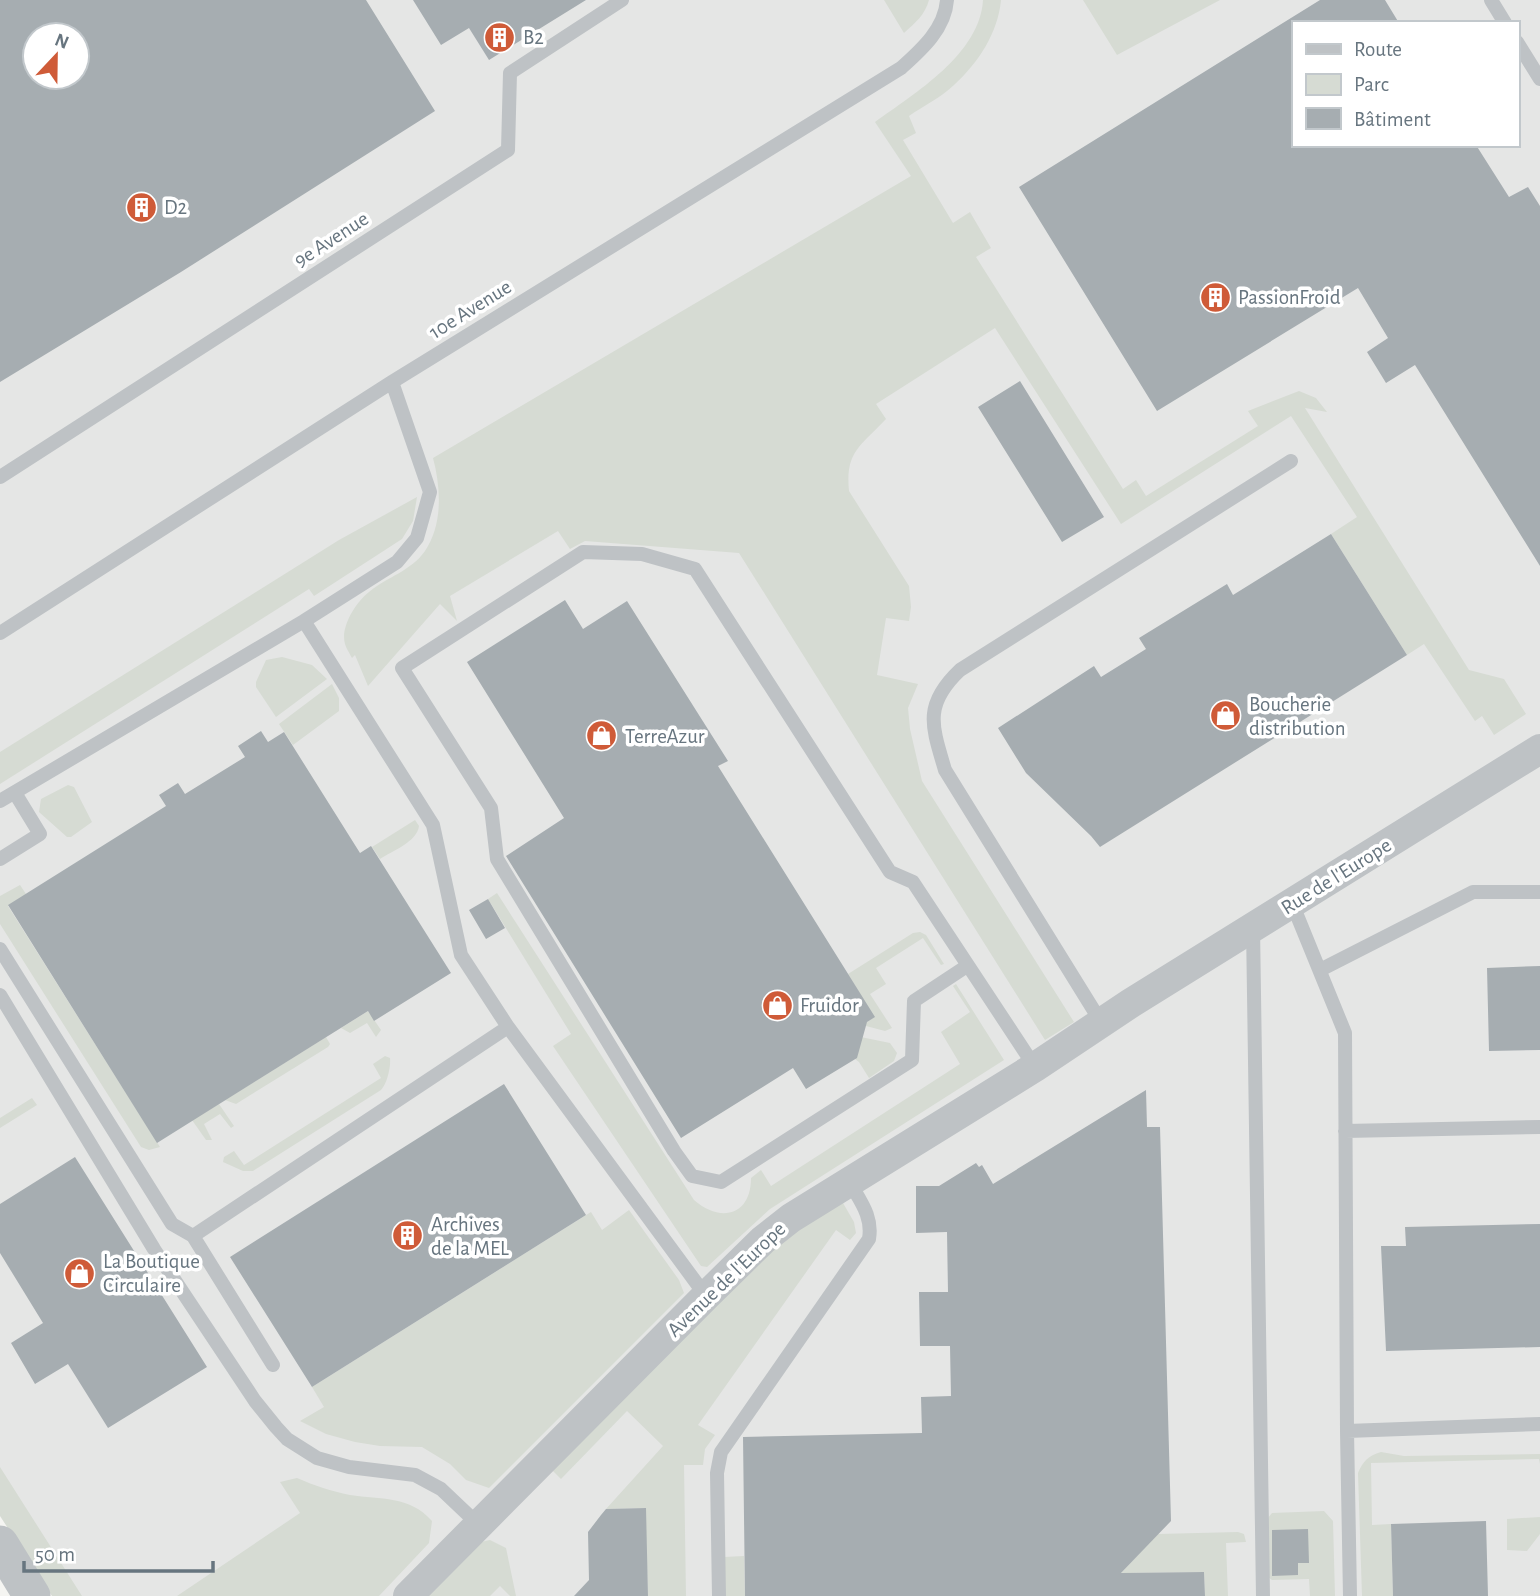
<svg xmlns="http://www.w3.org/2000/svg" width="1540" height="1596" font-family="'Alegreya Sans',sans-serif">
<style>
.built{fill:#e5e6e5;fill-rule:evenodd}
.green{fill:#d6dbd3}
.building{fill:#a6adb1;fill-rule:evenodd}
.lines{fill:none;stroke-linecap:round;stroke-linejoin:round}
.service{stroke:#bec2c5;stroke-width:14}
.minor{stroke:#bec2c5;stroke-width:30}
.tertiary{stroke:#bec2c5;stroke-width:37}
.labels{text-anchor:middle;stroke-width:7;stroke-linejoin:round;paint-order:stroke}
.poi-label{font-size:21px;fill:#67757f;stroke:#fff;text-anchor:start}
.street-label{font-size:21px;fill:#67757f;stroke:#fff}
</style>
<rect width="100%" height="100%" fill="#f5f5f2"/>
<path class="built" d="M0,0h1540v1596h-1470l-70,-109zM1293,23h224v122h-224zM35,35h42v42h-42z"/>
<path class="green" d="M884,0h45c-4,15 -14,23 -25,33z
M983,0h18c-3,33 -23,63 -47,85 -12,12 -31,21 -45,31l7,17 -13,7 50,83 17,-11 21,36 -15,9 147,232 13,-9 10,16 112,-70 -10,-15 51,-20 17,7 11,14 -22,-4 164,262 35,9 22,35 -32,21 -12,-19 -7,5 -51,-77 -17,11 -76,-121 26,-17 -66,-101 -170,108 -126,-196 -119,76 10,15c-25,27 -41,32 -37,72l60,95 2,21 -2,14 -23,-3 -9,57 41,9 -10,24 2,21 12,52 152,241 -29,18 -306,-487 -154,-12 -15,8 -12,-18 -108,65 7,25 -17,-17 -72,82 -13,-31 -3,3c-2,-4 -6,-10 -7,-14 -5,-17 11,-42 24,-52 18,-15 42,-21 56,-41 18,-27 16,-63 8,-93l478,-282 -36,-54c40,-29 105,-68 108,-122z
M1083,0h137l-103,55z
M417,497l-4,24 -11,18 -88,57 -5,-7 -309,195v-32l339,-212z
M282,657l30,8 15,14 -51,38 -20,-30v-5l10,-22z
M332,684l7,14v13l-46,34 -14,-21z
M68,785l6,2 18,35 -21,15h-4l-28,-25 2,-13z
M415,820l4,6c-2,16 -27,25 -39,33l-8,-12z
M20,885l6,9 -18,12 152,241 -11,3 -8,-3 -141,-223v-28z
M497,893l197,307c26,23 57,16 57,-22l10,-8 10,16 189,-122 -19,-32 29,-20 -17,-26 3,-2 48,76 -234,149 -63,58 -6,-1 -148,-220 18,-12 -83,-135z
M920,932l6,3 18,29 -3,1 -18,-27 -47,30 10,16 -16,10 22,34 -7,3 -19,-5 -2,-2 10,-7 -26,-43 65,-41z
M368,1011l13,19 -5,7 -9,-14 -17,10 -9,-5z
M851,1035l39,8 7,10 -3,8 -25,17 -10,-16 -4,-3z
M326,1037l4,7 -2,3 -92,57 -11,-4z
M385,1056l5,2c1,9 -3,26 -9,32l-128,81h-10l-20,-9 1,-5 10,-6 10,14 137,-87 -8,-14z
M32,1098l5,7 -37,23v-10z
M219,1104l15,22 -3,2 -11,-14 -16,10 8,16h-6l-14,-20z
M843,1203l11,19 2,11 -6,7 -14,-10 -138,195 17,10 -10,14 -2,16h-19l2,131h-38l-3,-88 -39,1 57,-63 -36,-35 -66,68 -9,-9 170,-171 71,-68z
M629,1210l50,70 5,13 -195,195 -23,-8 -16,-16 -28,-17 -42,-1 -25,-4 -29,-8 -26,-13 24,-14 -12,-20 279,-175 11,18z
M1381,1452l23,4 136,-2v10l-1,-5 -168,4 1,62 19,-1 2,72h-31l-4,-123c5,-12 10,-17 23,-21z
M0,1467l82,129h-30l-52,-80z
M297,1478c18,8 34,13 53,17 31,5 59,0 82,26l-3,22 -50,53h-202l123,-83 -20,-31z
M1324,1511l9,10 2,75h-25l-1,-17 -37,1 -4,-3 -1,-58 5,-6z
M1540,1517v17l-13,17 -20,-1v-31z
M1238,1532l6,2 2,8 -20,1 2,53h-23l-1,-24 -83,1 37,-39z
M490,1540l16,8 10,48h-6l-10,-10 -10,10h-63l54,-54z
M744,1556l1,40h-20l-1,-39z"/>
<path class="building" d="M0,0h366l69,111 -254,161 -181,110zM35,35h42v42h-42z
M413,0h173l-97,60 -20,-32 -28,17z
M1320,0h65l14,23h-106v122h183l33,52 19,-10 12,19v360l-125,-201 -29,18 -19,-31 21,-14 -30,-50 -201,123 -138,-224z
M1020,381l84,136 -42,25 -84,-135z
M1331,534l76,121 -307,192 -9,-11 -65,-63 -28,-45 96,-62 7,11 45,-28 -7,-11 88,-54 6,11z
M565,600l18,29 44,-28 101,160 -10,5 157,251 -8,5 -10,36 -51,31 -13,-21 -112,70 -175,-282 58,-38 -97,-156z
M261,731l7,11 16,-10 76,121 11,-7 80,127 -77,48 -6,-10 -211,132 -149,-238 158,-99 -7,-11 19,-12 7,11 60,-37 -7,-11z
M488,899l17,29 -19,11 -17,-29z
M1540,966v84l-51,1 -2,-83z
M504,1084l82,131 -274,172 -82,-130z
M1146,1090l1,37h13l11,394 -50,52 83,-1 1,24h-460l-2,-159 179,-4 -1,-36 30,-1 -1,-50h-30l-1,-54h29l-1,-60 -31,1v-47h23l37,-23 3,4 3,-2 11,19z
M75,1157l132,210 -99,61 -40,-64 -33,20 -24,-41 32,-20 -43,-70v-49z
M1540,1224v123l-154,4 -5,-105h25l-1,-19z
M646,1508l2,88h-74l15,-16 -1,-48 13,-17 5,-6z
M1486,1521l2,75h-95l-2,-72z
M1308,1529l1,34h-11v12l-26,1v-46z"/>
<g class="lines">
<path class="service" d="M1491,0l14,23
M1517,42l23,37
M0,477l508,-327 2,-77 112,-73
M304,621l129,204 28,130 47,72 198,269
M0,633l392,-251 509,-314c20,-18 44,-39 46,-68
M0,801l304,-180 93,-59 20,-24 13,-46 -38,-110
M0,859l40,-25 -25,-41
M1292,903l53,130 2,398
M1253,927l10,669
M0,949l172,275 21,12
M967,966l-53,35 -2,59 -191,122 -29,-6 -18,-25 -177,-292 -6,-51 -89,-140 181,-116 59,2 53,15 195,303 23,10 122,185
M1320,970l153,-78h67
M0,995l154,254 101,152 21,26 11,12 30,19 32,9 66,8 26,14 38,36
M1101,1022l-156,-252c-13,-44 -22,-65 15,-100l331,-209
M1345,1131l195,-4
M273,1365l-80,-129 315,-209
M719,1596l-2,-123 4,-21 148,-213c4,-23 -9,-38 -20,-58
M1350,1596l-3,-165 193,-7"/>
<path class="minor" d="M408,1596l298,-300 57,-56 28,-22 244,-151 96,-64 409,-254"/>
<path class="tertiary" d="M0,1544l32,52"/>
</g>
<defs>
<symbol id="building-disc" viewBox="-11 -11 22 22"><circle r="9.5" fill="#cf5b38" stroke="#fff"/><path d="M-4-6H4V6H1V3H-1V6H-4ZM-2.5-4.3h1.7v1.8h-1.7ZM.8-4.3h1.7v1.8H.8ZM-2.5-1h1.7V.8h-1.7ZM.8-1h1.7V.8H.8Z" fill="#fff"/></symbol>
<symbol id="shop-disc" viewBox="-11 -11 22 22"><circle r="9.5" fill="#cf5b38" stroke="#fff"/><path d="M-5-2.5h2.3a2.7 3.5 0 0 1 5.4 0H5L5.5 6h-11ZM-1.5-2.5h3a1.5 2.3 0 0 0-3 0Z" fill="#fff"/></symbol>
</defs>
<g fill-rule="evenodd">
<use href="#building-disc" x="482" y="20" width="35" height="35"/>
<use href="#building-disc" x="124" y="190" width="35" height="35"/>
<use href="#building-disc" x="1198" y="280" width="35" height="35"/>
<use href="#shop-disc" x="1208" y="698" width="35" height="35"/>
<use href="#shop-disc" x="584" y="718" width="35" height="35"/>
<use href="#shop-disc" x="760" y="988" width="35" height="35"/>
<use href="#building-disc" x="390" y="1218" width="35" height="35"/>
<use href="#shop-disc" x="62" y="1256" width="35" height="35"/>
</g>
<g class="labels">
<g class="poi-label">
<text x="523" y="44">B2</text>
<text x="164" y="214">D2</text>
<text x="1238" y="304">PassionFroid</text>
<text x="1249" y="711">Boucherie<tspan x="1249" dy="24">distribution</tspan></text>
<text x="625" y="743">TerreAzur</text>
<text x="800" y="1012">Fruidor</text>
<text x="431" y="1231">Archives<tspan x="431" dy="24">de la MEL</tspan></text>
<text x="103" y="1268">La Boutique<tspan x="103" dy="24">Circulaire</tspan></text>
</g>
<g class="street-label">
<text transform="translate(331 239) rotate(-33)" y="7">9e Avenue</text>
<text transform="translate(470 309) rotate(-32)" y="7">10e Avenue</text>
<text transform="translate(1336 876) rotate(-32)" y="7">Rue de l'Europe</text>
<text transform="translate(726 1279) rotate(-44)" y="7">Avenue de l'Europe</text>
</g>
</g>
<rect x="1292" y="21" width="228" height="126" fill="#ffffff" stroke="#c2c8cc" stroke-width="2"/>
<rect x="1306" y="44" width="35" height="10" fill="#bec2c5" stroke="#c2c8cc" stroke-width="2"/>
<text x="1354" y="56" font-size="21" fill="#67757f">Route</text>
<rect x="1306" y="74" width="35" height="21" fill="#d6dbd3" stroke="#c2c8cc" stroke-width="2"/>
<text x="1354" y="91" font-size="21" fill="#67757f">Parc</text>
<rect x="1306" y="108" width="35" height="21" fill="#a6adb1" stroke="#c2c8cc" stroke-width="2"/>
<text x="1354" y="126" font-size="21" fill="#67757f">Bâtiment</text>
<g transform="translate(56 56) rotate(22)"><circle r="33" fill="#ffffff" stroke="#c2c8cc" stroke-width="2"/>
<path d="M0-5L12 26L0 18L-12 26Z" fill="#cf5b38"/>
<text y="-10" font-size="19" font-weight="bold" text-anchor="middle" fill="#67757f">N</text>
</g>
<path d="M24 1561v10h189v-10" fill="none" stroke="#67757f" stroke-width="3.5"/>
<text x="35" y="1561" font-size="21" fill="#67757f" stroke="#ffffff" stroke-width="5" paint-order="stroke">50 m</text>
</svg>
